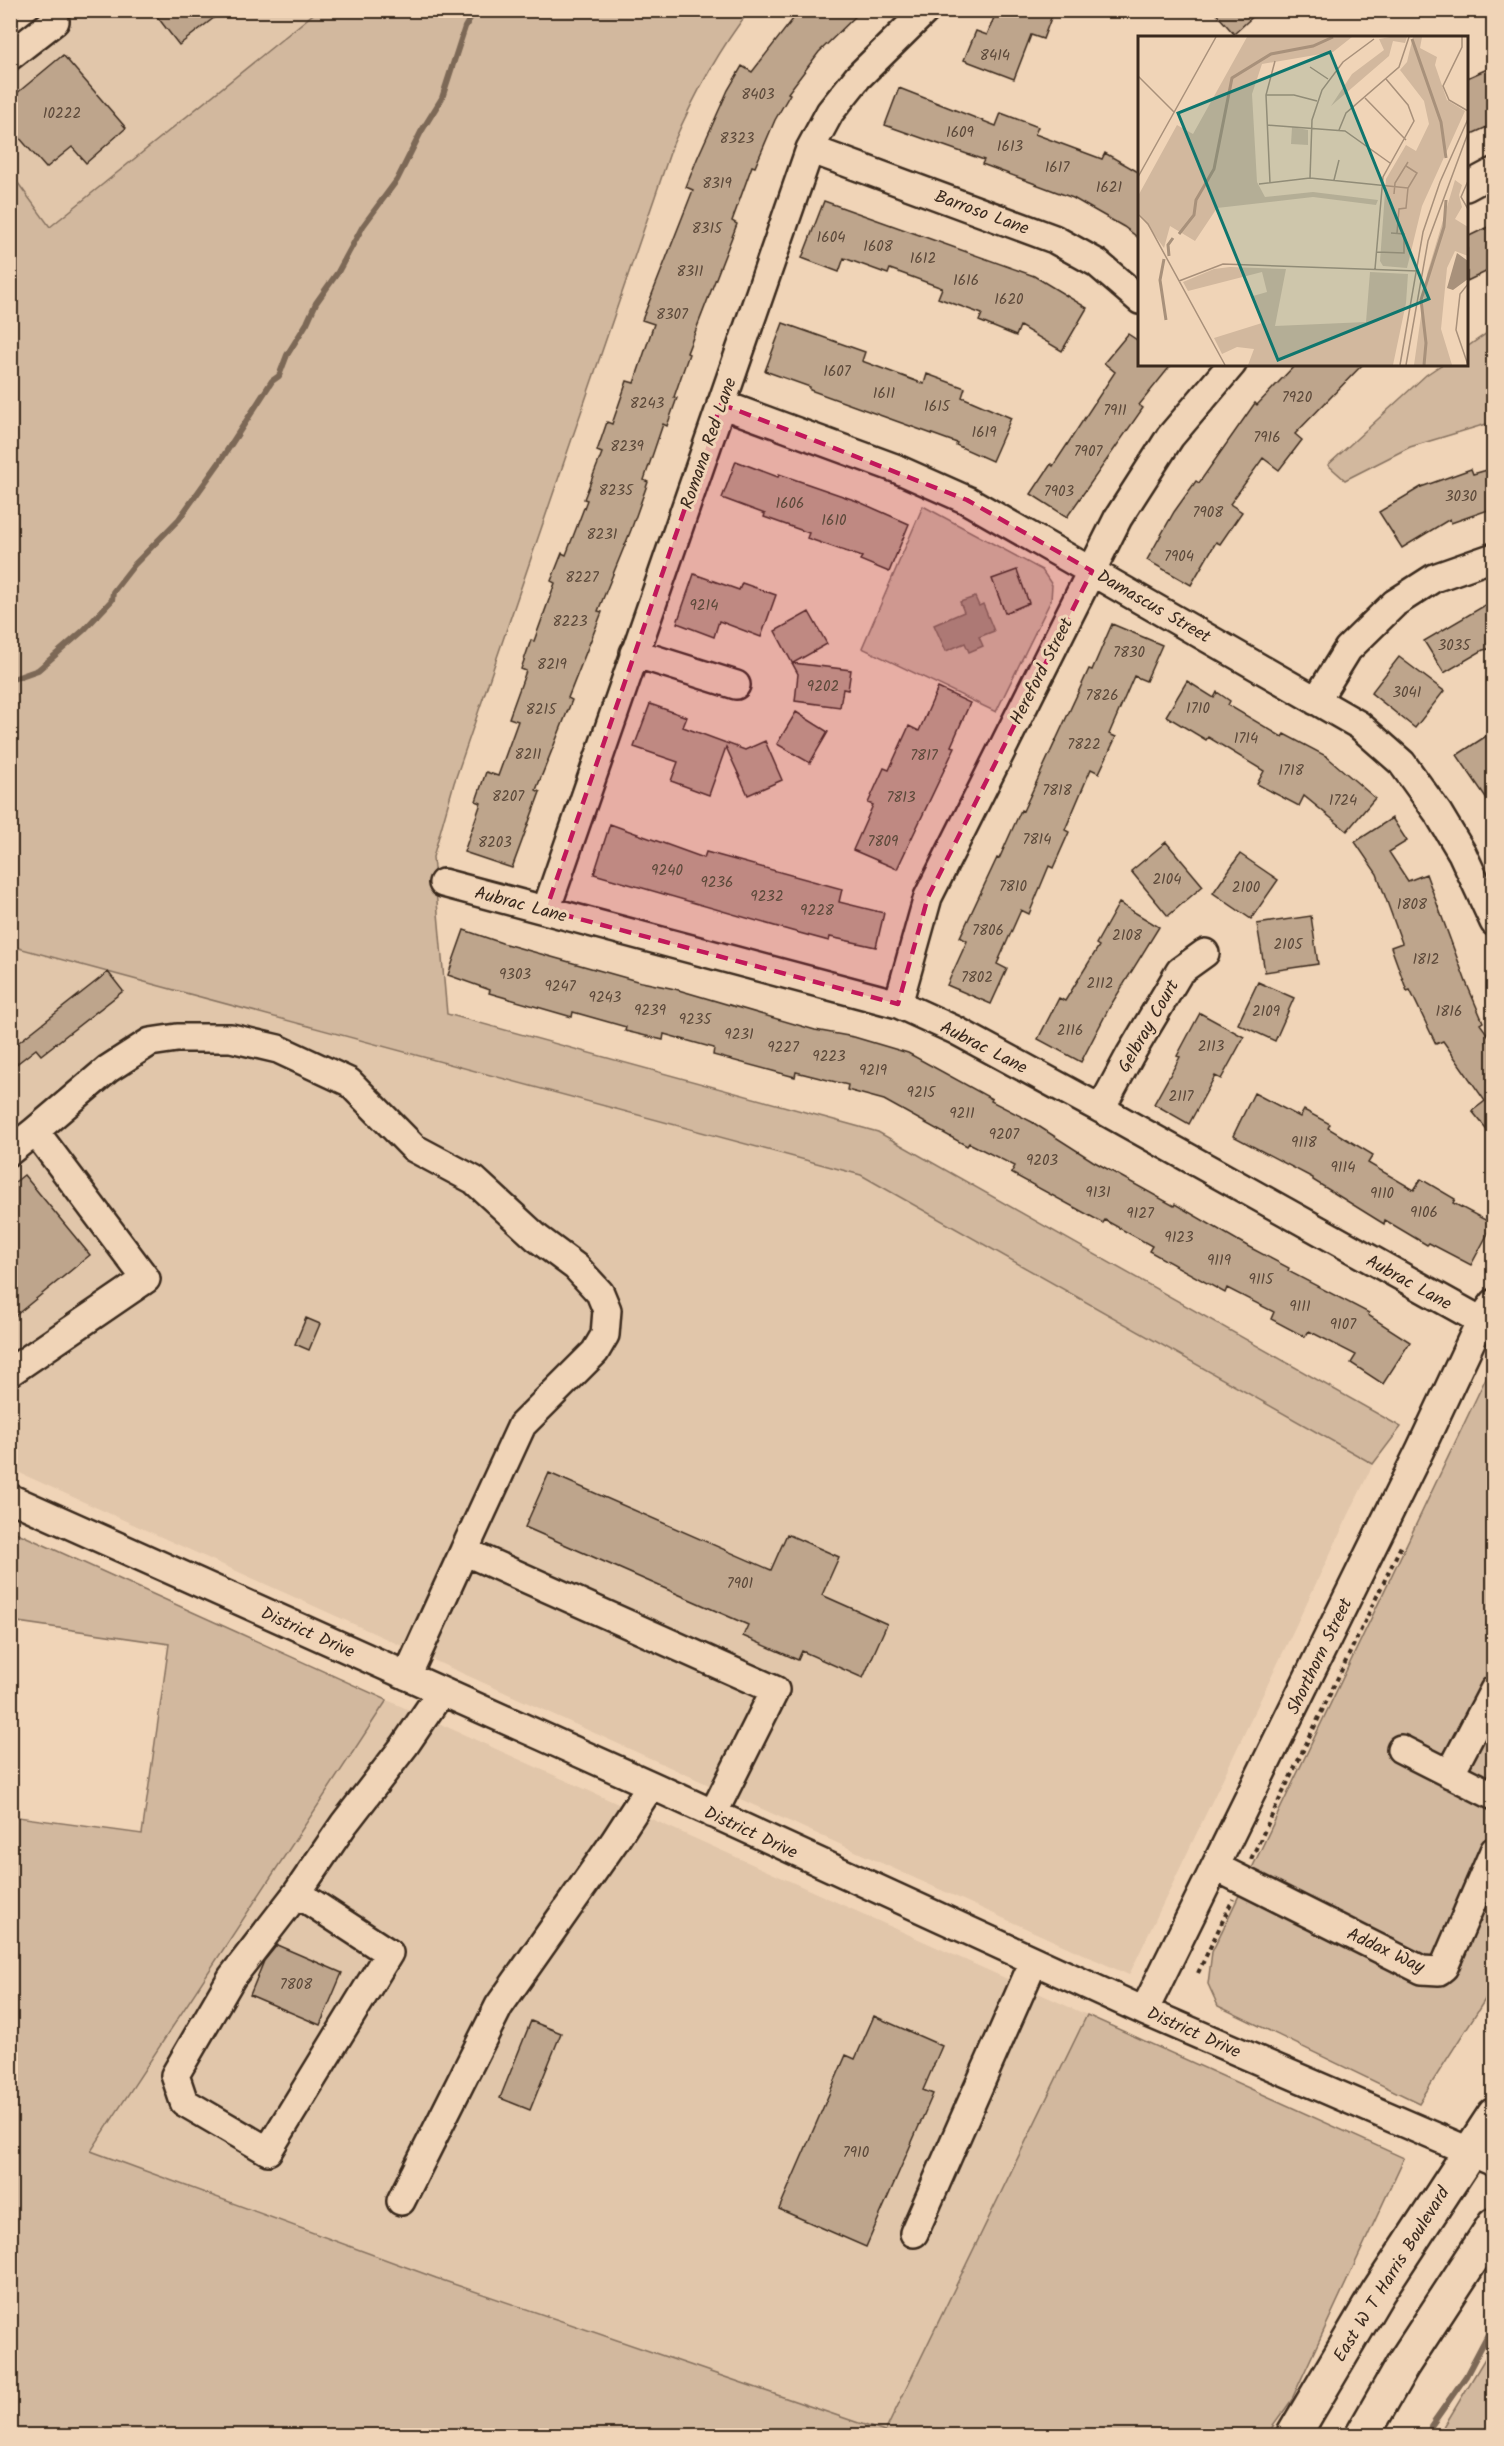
<svg xmlns="http://www.w3.org/2000/svg" width="1504" height="2446" font-family="Kalam,sans-serif">
<style>
.built{fill:#e1c6aa}
.green{fill:#d2b89e;stroke:#86715e;stroke-width:1.5}
.water{fill:#a8917b;stroke:#7c6856;stroke-width:1.5}
.lines{fill:none;stroke-linecap:round;stroke-linejoin:round}
.stream{stroke:#7c6856;stroke-width:6}
.building{fill:#bea58c;stroke:#3b2a1e;stroke-width:1.5}
.minor-casing{stroke:#3b2a1e;stroke-width:32}
.major-casing{stroke:#3b2a1e;stroke-width:38}
.path{stroke:#3b2a1e;stroke-width:4;stroke-dasharray:4.5 4.5;stroke-linecap:butt}
.minor{stroke:#f0d4b7;stroke-width:27}
.major{stroke:#f0d4b7;stroke-width:33}
.rail-casing{stroke:#3b2a1e;stroke-width:7}
.rail{stroke:#f0d4b7;stroke-width:4.5;stroke-dasharray:14;stroke-linecap:butt}
.marked{fill:#c2185b;fill-opacity:0.2;stroke:#c2185b;stroke-width:4.5;stroke-dasharray:12 8;stroke-linejoin:round}
.labels{text-anchor:middle;stroke-width:6;stroke-linejoin:round;paint-order:stroke}
.number-label{font-size:15px;fill:#5c493a}
.street-label{font-size:18px;fill:#3b2a1e;stroke:#f0d4b7}
.inset-river{fill:none;stroke:#a8917b;stroke-width:3}
.inset-road{fill:none;stroke:#a8907a;stroke-width:1.5}
.view{fill:#0f766e;fill-opacity:0.15;stroke:#0f766e;stroke-width:3}
.inset-edge{fill:none;stroke:#3b2a1e;stroke-width:3}
</style>
<rect width="100%" height="100%" fill="#f0d4b7"/>
<filter id="ink" filterUnits="userSpaceOnUse"><feTurbulence type="fractalNoise" baseFrequency=".0167" numOctaves="2"/><feDisplacementMap in="SourceGraphic" scale="12" xChannelSelector="R" yChannelSelector="G"/><feConvolveMatrix kernelMatrix="1 2 1 2 8 2 1 2 1" color-interpolation-filters="sRGB"/></filter>
<g filter="url(#ink)">
<path class="built" d="M55,11h262l-267,216 -39,-55 -1,-125z
M10,946l851,229 512,289 -244,511 -1118,-506z
M387,1700l700,315 -201,418 -450,-155 -346,-127z"/>
<path class="green" d="M317,11h432c-32,41 -55,85 -76,133l-219,639 -21,74 14,157 431,118 523,295 -28,37 -512,-289 -850,-229 -1,-774 40,55z
M1493,329v93l-83,25 -65,33 -17,-15 98,-90 15,-10 25,-1 1,-17z
M923,506l119,64 10,15 -1,15 -55,112 -134,-64z
M1493,1363v624l-74,116 -201,-97 -10,-22 4,-32z
M11,1530l376,170 -296,451 345,127 449,154 202,-417 317,143 -113,243 -25,35 -1255,-1v-619l131,18 27,-190 -158,-23z
M1493,2345v90h-54z"/>
<path class="water" d="M975,597l4,9 4,-2 11,27 -15,6 4,9 -14,6 -4,-9 -19,8 -12,-26 30,-13 -4,-10z"/>
<g class="lines">
<path class="stream" d="M10,680l28,-10 46,-40 28,-30 1,-8 21,-27 45,-46 40,-56 53,-82 7,-5 8,-21 20,-32 9,-20 22,-31 25,-46 34,-46 24,-48 21,-34 23,-71 10,-17
M1430,2436l1,-10 35,-50 28,-53"/>
</g>
<path class="building" d="M152,10h72l-45,35z
M800,10h62l-43,42 -31,41 2,1 -15,26 -20,47 -3,-1 -20,55 5,3 -50,129 2,1 -15,43 3,1 -10,28 -4,-2 -19,56 4,2 -17,48 -33,81 4,1 -34,86 4,2 -36,90 4,2 -28,76 -48,-16 17,-49 -5,-2 10,-29 12,4 20,-55 -9,-3 17,-47 -5,-2 10,-29 3,1 21,-58 -4,-2 11,-28 4,2 21,-55 -3,-1 18,-46 -5,-2 10,-29 5,2 15,-43 7,2 20,-59 -12,-4 51,-130 -7,-3 11,-28 31,-69 14,-24 10,6z
M997,10h57l-11,29 -12,-4 -17,44 -50,-19 12,-29 11,4z
M1213,10h47l-26,24z
M63,55l63,73 -40,35 -14,-16 -26,21 -36,-41v-28z
M1494,66v58l-27,12v-58z
M899,88l97,38 5,-13 37,14 -3,7 67,25 3,-6 35,20v66l-16,-12 -51,-29 -91,-34 2,-4 -99,-35z
M824,201l210,75 53,32 -25,43 -42,-25 -4,10 -37,-15 3,-7 -44,-16 4,-10 -52,-19 -2,5 -44,-16 -5,14 -37,-14z
M1494,224v44l-27,13v-44z
M783,323l82,29 -3,9 62,23 3,-10 38,14 -3,9 49,21 -19,43 -36,-16 1,-2 -147,-53v-3l-45,-16z
M1128,334l12,8v22h32l-33,41 4,3 -76,109 -36,-23 20,-30 2,2 62,-94 -11,-9z
M1296,364h67l-68,70 7,6 -23,30 -16,-12 -33,46 12,8 -22,32 -4,-2 -25,43 -44,-25 27,-48 22,-31 3,2 56,-80 2,2z
M736,461l42,16 1,-3 78,27 52,23 -20,48 -29,-12 2,-3 -55,-19 2,-5 -45,-16 1,-3 -43,-16z
M1494,468v40l-43,15 -1,-4 -48,29 -23,-36 42,-25 50,-18 2,5z
M1017,570l12,33 -24,10 -13,-34z
M694,574l45,16 3,-7 34,12 -15,42 -42,-16 -5,16 -37,-14z
M1494,600v48l-11,2 -39,23 -20,-32z
M809,612l18,32 -34,19 58,7 -3,20 -5,-1 -3,18 -45,-6 3,-27 -23,-43z
M1112,624l50,21 -16,36 -12,-5 -25,58 7,3 -17,36 -8,-4 -26,61 4,2 -16,36 -4,-2 -20,48 -8,-4 -24,54 10,5 -16,35 -44,-19 20,-44 -7,-4 37,-79 2,1 22,-49 2,1 66,-142 3,1z
M1399,657l45,34 -29,37 -44,-35z
M1187,681l27,17 3,-6 13,9 -2,4 54,32 2,-3 42,22 49,42 -28,33 -43,-35 -5,10 -42,-22 7,-13 -56,-34 -2,3 -40,-24z
M938,688l32,15 -19,43 4,1 -58,122 -44,-19 20,-45 -5,-2 16,-35 5,2 20,-44 10,5z
M650,704l37,13 -4,10 62,23 20,-9 17,39 -34,15 -22,-48 -17,48 -38,-14 7,-19 -44,-15z
M796,712l32,20 -18,31 -33,-19z
M1494,731v78l-37,-54z
M1392,818l15,23 -18,11 19,29 18,-7 40,108 17,40 -3,2 14,19v95l-22,-27 13,-10 -42,-60 -7,3 -26,-54 -3,1 -16,-44 11,-4 -25,-69 -22,-32z
M610,824l94,34 2,-6 136,37 -3,13 45,11 -8,34 -46,-10 -1,4 -37,-10 -198,-57z
M1166,842l37,44 -35,30 -37,-45z
M1240,854l38,26 -27,39 -38,-26z
M1119,903l40,24 -50,81 -28,54 -43,-23 21,-41 6,3 34,-55 -3,-2z
M1311,916l7,48 -53,8 -8,-48z
M464,930l38,13 135,38 38,8 140,41 39,7 54,16 84,46 -1,2 41,21 61,39 81,45 1,-2 74,43 40,21 -1,3 81,42 -1,2 42,27 -27,42 -32,-21 5,-8 -47,-24 -4,6 -34,-18 3,-7 -47,-24 -2,5 -76,-42 3,-5 -47,-26 -2,3 -92,-50 4,-7 -46,-23 -2,3 -83,-46 -37,-10 1,-5 -52,-13 -1,5 -82,-22 1,-7 -50,-14 -1,6 -38,-9 1,-4 -53,-15 -1,5 -83,-24 1,-3 -42,-15z
M108,972l15,19 -82,64 -5,-6 -26,20v-20z
M1258,982l36,16 -19,43 -37,-17z
M1200,1013l44,24 -23,42 -6,-3 -26,48 -35,-20 26,-47 -3,-1z
M1254,1093l46,24 4,-7 26,14 -2,4 45,27 -5,8 46,27 7,-11 34,20 -2,4 40,21 -22,41 -42,-22 -2,2 -42,-25 -1,4 -71,-44v-2l-80,-42z
M24,1175l66,80 -80,65v-134z
M306,1318l14,6 -11,26 -14,-6z
M549,1473l222,97 16,-36 52,23 -17,38 65,29 -24,54 -61,-27 -4,9 -55,-24 5,-11 -223,-98z
M277,1945l65,28 -22,52 -70,-30 14,-34z
M874,2016l68,30 -19,44 10,4 -67,153 -87,-38 67,-154 9,4z
M531,2021l30,12 -31,77 -30,-12z"/>
<g class="lines">
<defs>
<path id="minor" d="M10,56l45,-35
M810,149l244,90 43,24 43,37
M1466,187l28,-15
M721,404l174,64 72,32 392,225 43,38 36,50 24,40 32,69
M634,653l102,32
M1316,701l32,-52 47,-46 39,-25 60,-21
M443,883l455,121 57,26 146,79 393,219
M546,910l264,-761 20,-37 28,-35 68,-67
M898,1004l30,-107 190,-379 52,-81 62,-73
M1101,1109l29,-54 50,-84 25,-18
M35,1131l73,-62 42,-27 27,-4h54l47,11 71,33 65,66 60,32 63,58 39,29 24,26 7,17 -2,25 -10,17 -73,73 -58,126
M10,1151l25,-20 111,148 -136,93
M10,1498l641,287 493,226 350,151
M407,1676l57,-125 311,139 -62,124
M1401,1749l93,47
M1450,1774l44,-84
M1216,1867l206,103 17,1 5,-4 50,-116
M297,1893l92,60 -121,198 -84,-49 -9,-27 57,-98 65,-84 47,-69 61,-79 36,-53
M1144,2011l276,-561 60,-128 14,-19
M401,2201l98,-195 115,-164 37,-57
M914,2233l120,-272"/>
<path id="major" d="M1293,2436l85,-144 116,-177
M1362,2436l40,-70 92,-141"/>
</defs>
<use href="#minor" class="minor-casing"/>
<use href="#major" class="major-casing"/>
<path class="path" d="M1251,1859l151,-315
M1198,1973l35,-74"/>
<use href="#minor" class="minor"/>
<use href="#major" class="major"/>
<defs>
<path id="rail" d="M10,17l9,-7"/>
</defs>
<use href="#rail" class="rail-casing"/>
<use href="#rail" class="rail"/>
</g>
</g>
<path class="marked" d="M721,404l246,96 125,71 -164,326 -30,107 -352,-94z"/>
<g class="labels">
<g class="number-label">
<text x="995" y="60">8414</text>
<text x="758" y="99">8403</text>
<text x="62" y="118">10222</text>
<text x="960" y="137">1609</text>
<text x="737" y="143">8323</text>
<text x="1010" y="151">1613</text>
<text x="1057" y="172">1617</text>
<text x="717" y="188">8319</text>
<text x="1109" y="192">1621</text>
<text x="707" y="233">8315</text>
<text x="831" y="242">1604</text>
<text x="878" y="251">1608</text>
<text x="923" y="263">1612</text>
<text x="690" y="276">8311</text>
<text x="966" y="285">1616</text>
<text x="1009" y="304">1620</text>
<text x="672" y="319">8307</text>
<text x="837" y="376">1607</text>
<text x="884" y="398">1611</text>
<text x="1297" y="402">7920</text>
<text x="647" y="408">8243</text>
<text x="937" y="411">1615</text>
<text x="1115" y="415">7911</text>
<text x="984" y="437">1619</text>
<text x="1267" y="442">7916</text>
<text x="627" y="451">8239</text>
<text x="1088" y="456">7907</text>
<text x="616" y="495">8235</text>
<text x="1059" y="496">7903</text>
<text x="1461" y="501">3030</text>
<text x="790" y="508">1606</text>
<text x="1208" y="517">7908</text>
<text x="834" y="525">1610</text>
<text x="602" y="539">8231</text>
<text x="1179" y="561">7904</text>
<text x="582" y="582">8227</text>
<text x="704" y="610">9214</text>
<text x="570" y="626">8223</text>
<text x="1454" y="650">3035</text>
<text x="1129" y="657">7830</text>
<text x="552" y="669">8219</text>
<text x="823" y="691">9202</text>
<text x="1407" y="697">3041</text>
<text x="1102" y="700">7826</text>
<text x="1198" y="713">1710</text>
<text x="541" y="714">8215</text>
<text x="1246" y="743">1714</text>
<text x="1084" y="749">7822</text>
<text x="528" y="759">8211</text>
<text x="924" y="760">7817</text>
<text x="1291" y="775">1718</text>
<text x="1057" y="795">7818</text>
<text x="508" y="801">8207</text>
<text x="901" y="802">7813</text>
<text x="1343" y="805">1724</text>
<text x="1037" y="844">7814</text>
<text x="883" y="846">7809</text>
<text x="495" y="847">8203</text>
<text x="667" y="875">9240</text>
<text x="1167" y="884">2104</text>
<text x="717" y="887">9236</text>
<text x="1013" y="891">7810</text>
<text x="1246" y="892">2100</text>
<text x="767" y="901">9232</text>
<text x="1412" y="909">1808</text>
<text x="817" y="915">9228</text>
<text x="988" y="935">7806</text>
<text x="1127" y="940">2108</text>
<text x="1288" y="949">2105</text>
<text x="1426" y="964">1812</text>
<text x="515" y="979">9303</text>
<text x="977" y="982">7802</text>
<text x="1100" y="988">2112</text>
<text x="560" y="991">9247</text>
<text x="605" y="1002">9243</text>
<text x="650" y="1015">9239</text>
<text x="1266" y="1016">2109</text>
<text x="1449" y="1016">1816</text>
<text x="695" y="1024">9235</text>
<text x="1070" y="1035">2116</text>
<text x="739" y="1039">9231</text>
<text x="1211" y="1051">2113</text>
<text x="783" y="1052">9227</text>
<text x="829" y="1061">9223</text>
<text x="873" y="1075">9219</text>
<text x="921" y="1097">9215</text>
<text x="1181" y="1101">2117</text>
<text x="962" y="1118">9211</text>
<text x="1004" y="1139">9207</text>
<text x="1304" y="1147">9118</text>
<text x="1042" y="1165">9203</text>
<text x="1343" y="1172">9114</text>
<text x="1098" y="1197">9131</text>
<text x="1382" y="1198">9110</text>
<text x="1424" y="1217">9106</text>
<text x="1140" y="1218">9127</text>
<text x="1179" y="1242">9123</text>
<text x="1219" y="1265">9119</text>
<text x="1261" y="1284">9115</text>
<text x="1300" y="1311">9111</text>
<text x="1343" y="1329">9107</text>
<text x="740" y="1588">7901</text>
<text x="296" y="1989">7808</text>
<text x="856" y="2157">7910</text>
</g>
<g class="street-label">
<text transform="translate(982 212) rotate(20)" y="6">Barroso Lane</text>
<text transform="translate(708 443) rotate(-71)" y="6">Romana Red Lane</text>
<text transform="translate(1154 606) rotate(30)" y="6">Damascus Street</text>
<text transform="translate(1041 671) rotate(-63)" y="6">Hereford Street</text>
<text transform="translate(521 904) rotate(15)" y="6">Aubrac Lane</text>
<text transform="translate(1148 1026) rotate(-60)" y="6">Gelbray Court</text>
<text transform="translate(984 1047) rotate(27)" y="6">Aubrac Lane</text>
<text transform="translate(1409 1282) rotate(29)" y="6">Aubrac Lane</text>
<text transform="translate(308 1632) rotate(24)" y="6">District Drive</text>
<text transform="translate(1319 1656) rotate(-64)" y="6">Shorthorn Street</text>
<text transform="translate(751 1832) rotate(25)" y="6">District Drive</text>
<text transform="translate(1386 1950) rotate(25)" y="6">Addax Way</text>
<text transform="translate(1194 2032) rotate(24)" y="6">District Drive</text>
<text transform="translate(1391 2274) rotate(-58)" y="6">East W T Harris Boulevard</text>
</g>
</g>
<g transform="translate(1138 36)">
<rect width="330" height="330" fill="#f0d4b7"/>
<path d="M109,1h105l-19,15 -71,12 -10,30 5,88 8,15 48,-5 65,8 -2,5 -63,-8 -96,11 -22,33 -25,-15 -6,22 -26,-36v-16l39,-71 16,9zM252,1h17l-2,6 -12,-2 -4,15 -58,50 21,-32 32,-24 -5,-11zM275,1h9l-2,11 17,9 -2,8 12,35 18,11 -43,95 -15,62 -24,-2 -3,-5 6,-82 20,-34 10,6 13,-27 -5,-23 -24,-31 7,-8zM154,91l16,3v15l-17,-1zM317,144l7,5 -3,10 3,12 -7,12 13,8v29l-13,-5 -8,17 -6,61 11,36h-38l13,-91zM92,231l56,2 -11,57 91,-4 4,-50 38,2 -2,29 -13,62h-145l6,-16 -17,-2 -15,7 -8,-16 48,-15 -9,-27 14,-4 -5,-20 -74,19 -5,-9 31,-13z" fill="#d2b89e"/>
<path d="M319,217l11,8v18l-15,11 -6,-2z" fill="#a8917b"/>
<path class="inset-river" d="M274,3l29,83 5,36M41,198l15,-19 2,-15 18,-31 18,-91 39,-24 42,-8 20,-9M31,220l-1,-11 5,-7M26,223l-4,21 6,40M286,329l2,-22 -5,-43 23,-73 2,-27"/>
<path class="inset-road" d="M324,1v10l-19,39 6,14 19,11M172,31l18,12M0,40l36,36M128,59h28l23,6M227,62l41,42M129,89l78,6 45,32M201,94l7,-17 53,-46 10,-30M0,141l78,-140M172,142l2,-58 10,-30 21,-28 31,-23M196,144l5,-20M330,145l-7,16 7,12M132,147l-4,-88 9,-34M121,148l51,-6 98,10M256,158l1,-11 13,-21M0,178l10,10 77,141M259,197l2,-24 7,-1 2,-20 9,-15 -11,-7M239,216l27,1v-19l-13,-1M237,233l8,-92 31,-56 -6,-16 -22,-26M41,245l44,-17 195,7M330,248l-8,10 -4,36 12,35M262,329l23,-133 17,-50 28,-63M268,329l22,-124 40,-108"/>
<path class="view" d="M192,16l99,247 -151,61 -100,-247z"/>
<rect width="330" height="330" class="inset-edge"/>
</g>
<rect width="1504" height="2446" fill="none" stroke="#f0d4b7" stroke-width="36"/>
<rect x="18" y="18" width="1468" height="2410" fill="none" stroke="#3b2a1e" stroke-width="2" filter="url(#ink)"/>
</svg>
